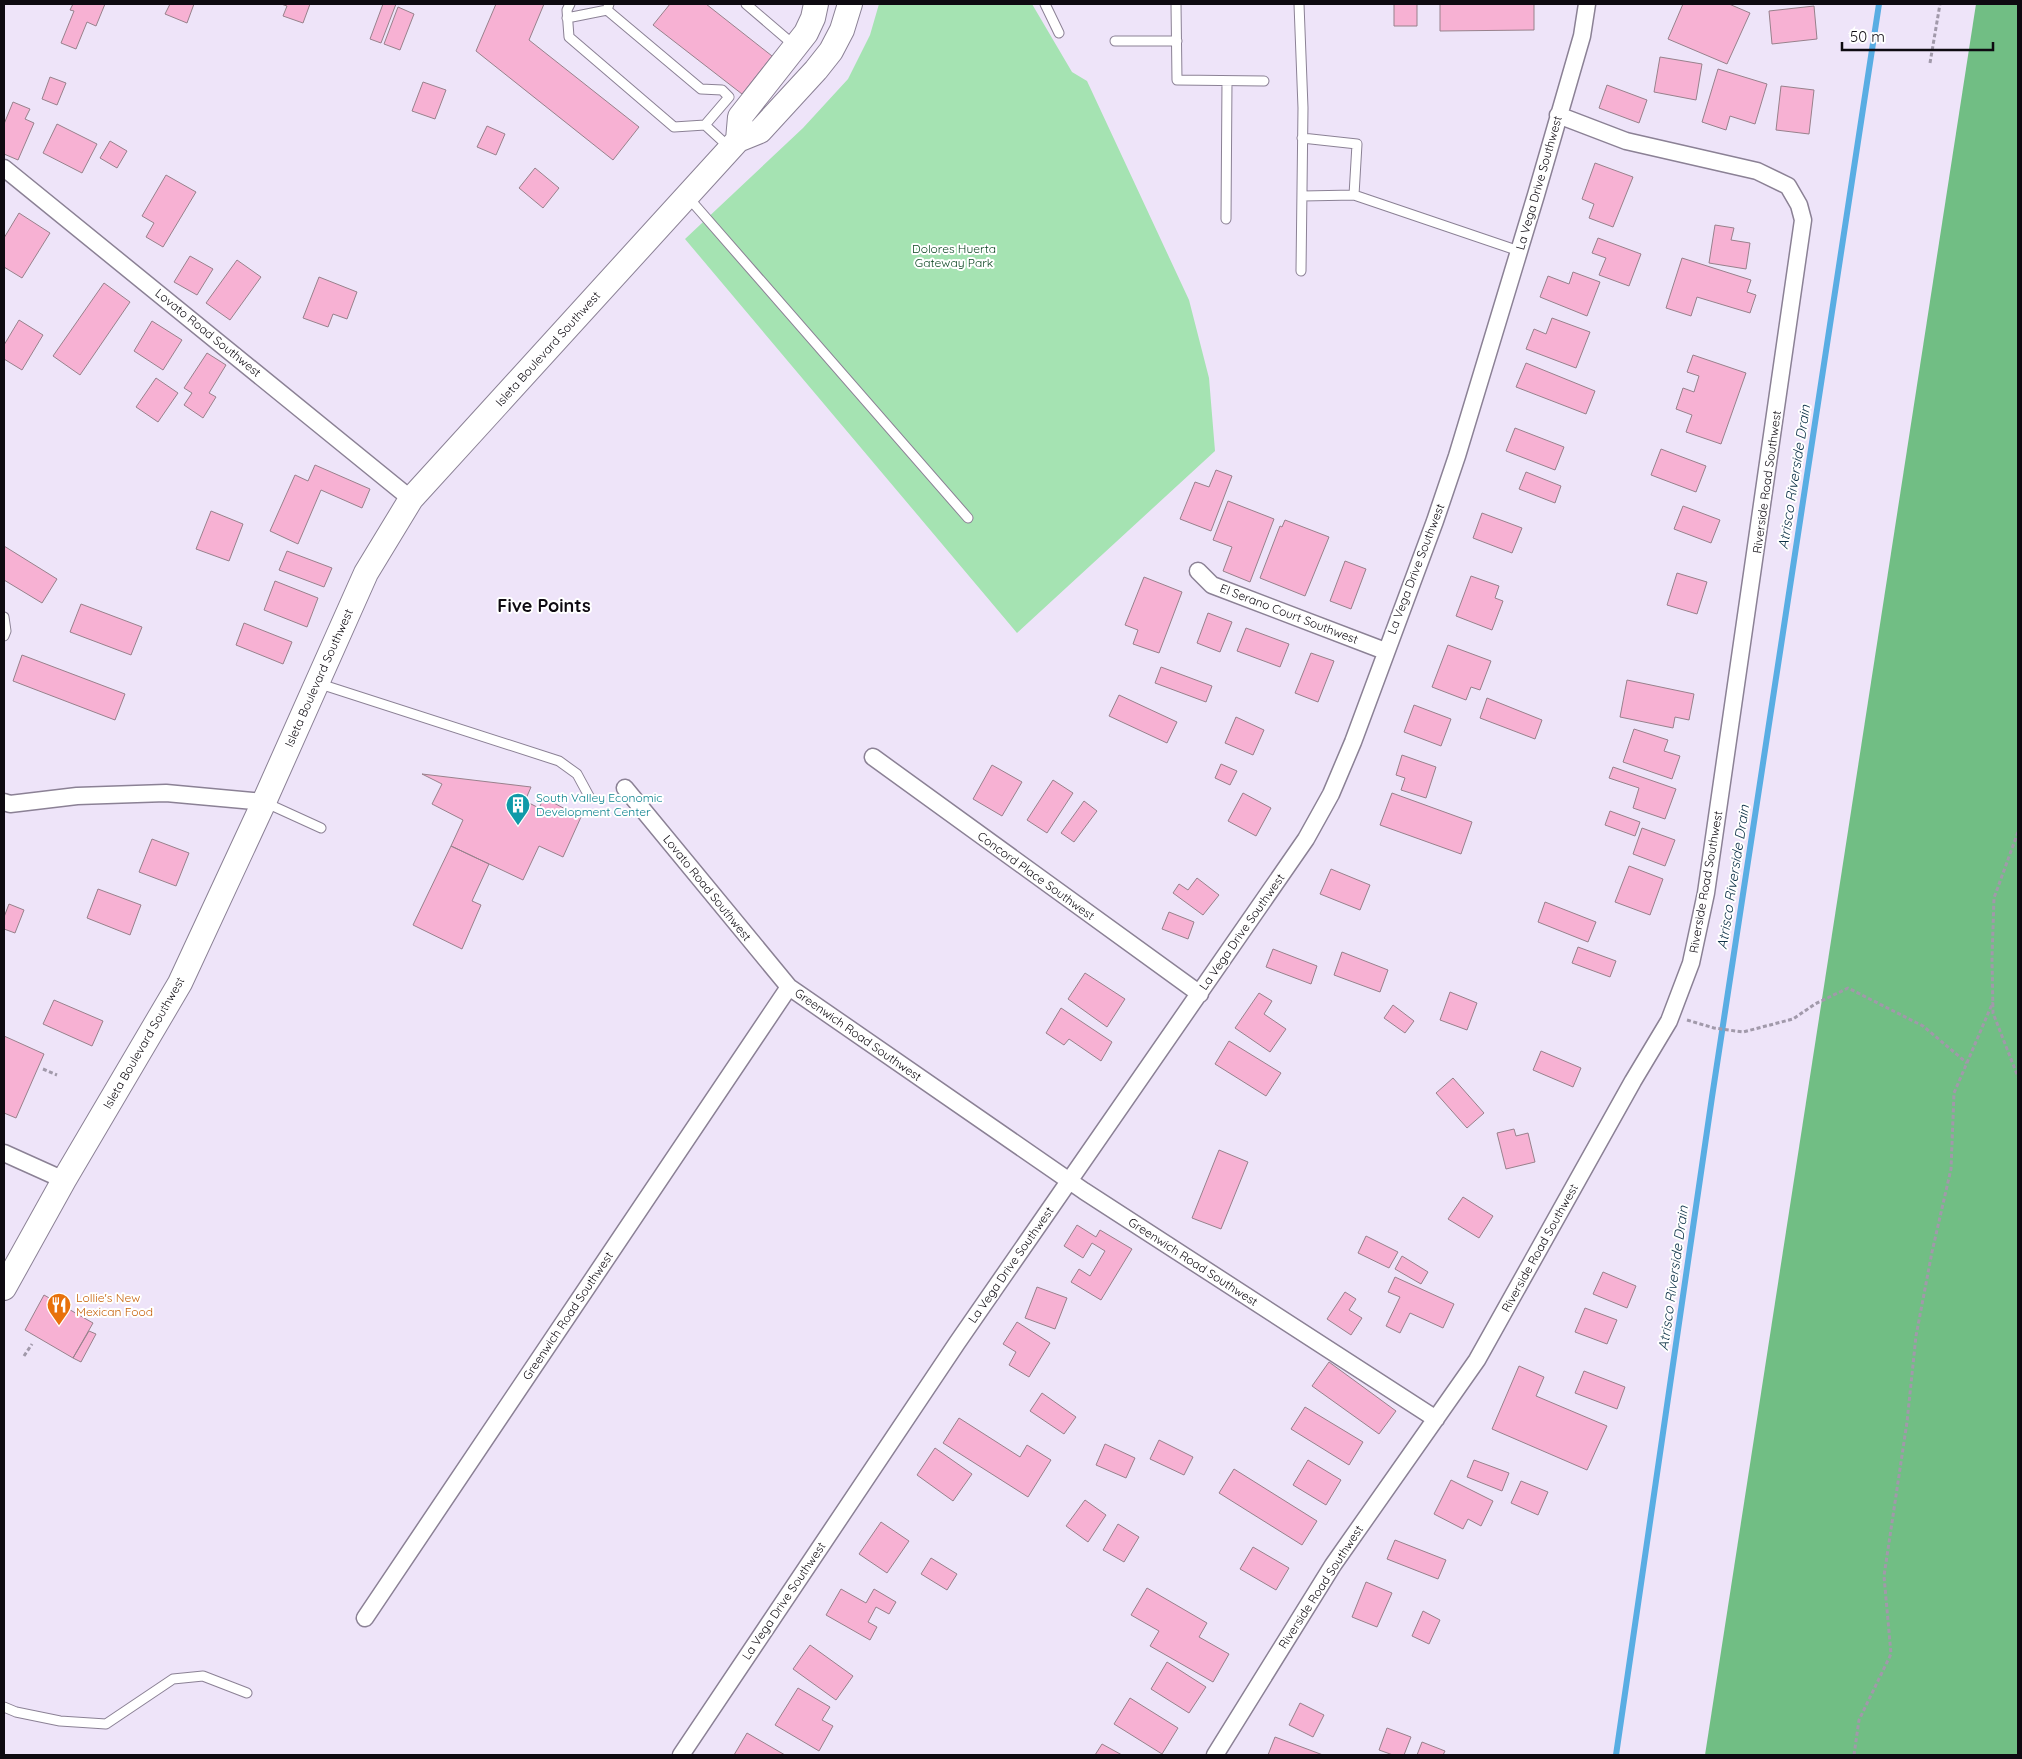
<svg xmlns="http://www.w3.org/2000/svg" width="2022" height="1759" font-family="Quicksand,sans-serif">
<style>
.green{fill:#a5e3b2}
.forest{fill:#71be84}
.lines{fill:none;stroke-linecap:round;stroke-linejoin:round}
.stream{stroke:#59ade3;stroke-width:6}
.building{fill:#f7b1d3;stroke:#98818c}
.lane-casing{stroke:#8b8195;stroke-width:11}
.street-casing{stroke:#8b8195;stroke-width:19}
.secondary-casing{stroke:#8b8195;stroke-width:26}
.path{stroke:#a199aa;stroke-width:3;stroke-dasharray:4 2.5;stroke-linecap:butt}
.lane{stroke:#fff;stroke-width:9}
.street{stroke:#fff;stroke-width:16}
.secondary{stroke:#fff;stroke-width:24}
.labels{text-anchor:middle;stroke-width:4;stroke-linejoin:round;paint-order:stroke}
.street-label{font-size:12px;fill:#0e0a11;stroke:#fff}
.park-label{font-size:12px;fill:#0b4621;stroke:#fff}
.culture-label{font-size:12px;fill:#0d838f;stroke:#fff;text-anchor:start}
.food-label{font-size:12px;fill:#c56008;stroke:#fff;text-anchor:start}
.water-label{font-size:14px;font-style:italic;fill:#0c3147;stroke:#fff}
.district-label{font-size:18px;font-weight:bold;fill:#0e0a11;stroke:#fff}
</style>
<rect width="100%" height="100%" fill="#eee4f9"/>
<path class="green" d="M879,4h153l40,68 15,9 102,219 20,78 6,73 -198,182 -332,-394 118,-111 45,-49 22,-44z"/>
<path class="forest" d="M1976,4h42v1751h-313z"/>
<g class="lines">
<path class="stream" d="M1616,1755l96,-658 167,-1093"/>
</g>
<path class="building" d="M73,4h32l-9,22 -9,-4 -11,27 -15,-6 13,-32 -4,-1z
M170,4h24l-7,19 -22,-9z
M281,4h29l-7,19 -20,-7 4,-10z
M383,4h13l-15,39 -11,-4z
M496,4h48l-15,36 110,87 -26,33 -137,-109z
M670,4h36l66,52 -30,38 -89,-69z
M1394,4h23v22h-23z
M1440,4h94v26l-94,1z
M1683,4h46l21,9 -23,51 -59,-25z
M1814,6l3,33 -45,5 -3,-33z
M398,7l16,7 -14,36 -16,-6z
M1660,57l42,7 -6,36 -42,-8z
M1718,69l49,15 -12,40 -25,-8 -4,14 -24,-8z
M50,77l16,6 -9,22 -15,-6z
M423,82l23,8 -11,29 -23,-8z
M1607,85l40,15 -8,23 -40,-15z
M1781,86l33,4 -5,44 -33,-4z
M13,102l17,7 -5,10 9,4 -16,37 -14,-6v-30z
M57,124l40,20 -15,29 -39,-20z
M487,126l18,8 -9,21 -19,-8z
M110,141l17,10 -10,17 -17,-10z
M1595,163l38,14 -20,50 -24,-9 5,-14 -12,-5z
M535,168l24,20 -16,20 -24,-20z
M166,175l30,17 -33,55 -17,-10 8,-14 -12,-7z
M19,213l31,20 -28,45 -18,-11v-29z
M1715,225l19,3 -3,12 19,3 -4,26 -37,-6z
M1598,238l43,16 -12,32 -30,-11 7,-17 -14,-5z
M190,256l23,13 -16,26 -23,-13z
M1682,258l69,22 -4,12 9,3 -6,18 -53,-16 -6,19 -25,-8z
M237,260l24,17 -31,43 -24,-17z
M1573,272l27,10 -13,34 -47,-19 8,-21 21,8z
M319,277l38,15 -10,27 -14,-5 -5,13 -25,-9z
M104,283l26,19 -50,73 -27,-19z
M1552,318l38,14 -14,36 -50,-19 8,-20 12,5z
M19,320l24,15 -21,35 -18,-11v-14z
M152,321l30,19 -19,30 -29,-19z
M207,353l19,12 -17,28 7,4 -13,21 -19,-13 8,-12 -8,-5z
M1693,355l53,18 -25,71 -35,-12 6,-17 -16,-6 7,-21 11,4 5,-16 -12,-4z
M1526,363l69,28 -9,23 -70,-27z
M156,378l22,15 -20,29 -22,-15z
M1515,428l49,19 -9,23 -49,-19z
M1661,449l45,17 -10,26 -45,-17z
M315,465l55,24 -8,19 -41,-18 -23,54 -28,-13 25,-56 13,6z
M1216,470l16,6 -21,55 -31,-12 15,-37 14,5z
M1526,472l35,14 -6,17 -36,-14z
M1228,501l46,18 -24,63 -27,-11 9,-24 -19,-7z
M1683,506l37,14 -9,23 -37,-14z
M211,511l32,13 -14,37 -33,-12z
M1482,513l40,15 -10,25 -39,-15z
M1285,520l44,17 -24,59 -45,-18 20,-52 2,1z
M4,546l53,33 -15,24 -38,-23z
M287,551l45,17 -8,19 -45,-17z
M1345,561l21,8 -15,40 -21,-8z
M1677,573l30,9 -10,32 -30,-9z
M1471,576l28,10 -4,12 8,3 -11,29 -36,-14z
M1144,577l38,15 -23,61 -26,-9 5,-14 -13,-5z
M275,581l43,17 -11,29 -43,-17z
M81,604l61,23 -11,28 -61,-23z
M1208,613l24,9 -12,30 -23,-9z
M244,623l48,19 -9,22 -47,-19z
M1246,628l43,16 -9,23 -43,-16z
M1448,645l43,16 -11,29 -9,-3 -5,13 -34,-13z
M1311,653l23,8 -16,41 -23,-9z
M22,655l103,39 -10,26 -102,-39z
M1161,667l51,19 -6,16 -51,-19z
M1627,680l67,14 -5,26 -14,-3 -2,11 -53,-11z
M1119,695l58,27 -10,21 -58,-27z
M1487,698l55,22 -7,19 -55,-21z
M1414,705l37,14 -10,27 -37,-14z
M1236,717l28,13 -11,25 -28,-12z
M1634,729l34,11 -4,11 16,5 -8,23 -49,-17z
M1402,755l34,12 -10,31 -25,-8 4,-12 -9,-3z
M1221,764l16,7 -7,14 -15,-7z
M992,765l30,17 -20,34 -29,-17z
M1613,767l63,22 -11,30 -32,-11 6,-20 -30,-10z
M422,774l109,13 -6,14 14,7 5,-10 37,19 -18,40 -24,-11 -16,34 -72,-34 12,-26 -31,-16 10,-20z
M1053,780l20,13 -26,40 -20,-13z
M1243,793l28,15 -15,28 -28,-15z
M1392,793l80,29 -11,32 -81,-29z
M1084,801l13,10 -23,31 -13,-9z
M1610,811l30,11 -5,14 -30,-11z
M1642,828l33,12 -10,26 -32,-12z
M152,839l37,14 -13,33 -37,-14z
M451,846l38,18 -17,37 9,4 -19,44 -49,-24z
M1629,866l34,13 -13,36 -35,-13z
M1331,869l39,16 -10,25 -40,-16z
M1197,878l22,17 -16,20 -30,-22 6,-9 9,6z
M98,889l43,16 -11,30 -43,-17z
M1545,902l51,20 -8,20 -50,-20z
M9,904l15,6 -9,23 -11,-4v-12z
M1169,912l25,10 -6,17 -26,-10z
M1578,947l38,14 -6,16 -38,-14z
M1273,949l44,17 -6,18 -45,-17z
M1342,952l46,18 -8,22 -46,-17z
M1085,973l40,26 -18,28 -39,-28z
M1450,992l27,11 -10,27 -27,-10z
M1259,993l13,8 -8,13 22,15 -16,23 -35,-24z
M54,1000l49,21 -11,25 -49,-22z
M1393,1005l21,16 -9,12 -21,-15z
M1061,1008l51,34 -11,19 -32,-22 -5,6 -18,-12z
M4,1036l40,18 -28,64 -12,-5z
M1229,1041l52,32 -15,23 -51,-32z
M1541,1051l40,17 -8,19 -40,-17z
M1453,1078l31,35 -17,15 -31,-35z
M1514,1129l2,7 12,-3 7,29 -29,7 -9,-36z
M1219,1150l29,12 -27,67 -29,-11z
M1463,1197l30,19 -14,22 -31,-19z
M1077,1225l19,12 4,-7 32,19 -31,51 -30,-18 8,-13 11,7 15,-25 -13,-8 -9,15 -19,-12z
M1366,1236l32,16 -9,16 -31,-15z
M1402,1256l26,16 -7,12 -26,-15z
M1603,1272l33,14 -9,22 -34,-14z
M1395,1277l59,27 -11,24 -33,-15 -10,20 -14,-7 14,-29 -12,-5z
M1037,1287l30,11 -12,31 -30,-11z
M1345,1292l11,7 -7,11 13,8 -11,17 -24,-16z
M44,1295l49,28 -20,35 -48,-28z
M1585,1308l32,12 -10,24 -32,-12z
M1017,1322l33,21 -21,34 -20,-12 7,-13 -13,-8z
M89,1331l7,3 -15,28 -8,-4z
M1329,1362l67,49 -17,23 -67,-48z
M1519,1366l25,11 -8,19 71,30 -20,44 -95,-41z
M1584,1371l41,16 -8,22 -42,-16z
M1042,1393l34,24 -12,17 -34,-23z
M1305,1407l58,35 -14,23 -58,-36z
M959,1418l61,39 7,-12 24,15 -23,37 -85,-54z
M1159,1440l34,17 -9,18 -34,-16z
M1105,1444l30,14 -9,20 -30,-13z
M935,1448l37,26 -19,27 -36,-26z
M1308,1460l33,20 -15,25 -33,-20z
M1474,1460l35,13 -7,18 -35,-14z
M1234,1469l83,52 -15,24 -83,-52z
M1451,1480l42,21 -12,25 -13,-7 -5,10 -29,-15z
M1521,1481l27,11 -10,23 -27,-12z
M1085,1500l21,15 -18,27 -22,-16z
M881,1522l28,19 -22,32 -28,-19z
M1118,1524l21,13 -15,25 -21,-12z
M1395,1540l51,20 -8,19 -51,-20z
M1253,1547l36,21 -13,22 -36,-21z
M931,1558l26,16 -10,16 -26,-16z
M1366,1582l26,11 -15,34 -25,-10z
M1147,1588l60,35 -8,14 30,17 -16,28 -63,-36 9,-15 -28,-16z
M841,1589l25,14 8,-14 22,13 -7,12 -13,-7 -8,15 9,5 -7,13 -44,-25z
M1423,1611l17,9 -11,24 -17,-8z
M810,1645l43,31 -17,24 -43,-31z
M1167,1662l39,25 -17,26 -38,-24z
M798,1688l32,19 -8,13 11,6 -14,25 -44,-26z
M1130,1698l48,30 -16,26 -48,-30z
M1300,1703l24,12 -11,22 -24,-12z
M1387,1728l24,9 -7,18h-11l-14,-5z
M747,1733l38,22h-51z
M1275,1737l48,18h-55z
M1422,1742l23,9 -2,4h-26z
M1102,1744l20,11h-27z"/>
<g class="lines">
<defs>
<path id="lane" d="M570,4l-3,6 2,27 105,90 31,-2 25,23
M609,4l-2,6 94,79 21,1 7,7 -24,28
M746,4l49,42
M1045,4l14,29
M1176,4l1,76 87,1
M1299,4l4,104 -2,163
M567,18l40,-8
M1115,41h62
M1302,138l55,6 -3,51 165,56
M687,196l281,322
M1303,196l51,-1
M1226,219l1,-138
M4,617l2,14 -2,5
M317,683l242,78 18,13 13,24
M264,802l57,26
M4,1707l12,5 44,9 46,3 67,-45 30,-3 44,17"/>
<path id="street" d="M4,168l407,331
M1198,571l14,14 173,66
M873,757l327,237
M625,788l164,199 295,204 352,228
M4,802l6,2 67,-8 89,-3 98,9
M4,1153l60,27
M365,1618l424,-631
M681,1755l276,-412 349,-504 25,-45 22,-52 82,-221 22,-65 79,-261 46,-159 5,-32
M1215,1755l118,-190 144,-205 156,-279 36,-60 22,-58 15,-70 97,-673 -4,-15 -11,-19 -31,-15 -131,-30 -68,-26"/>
<path id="secondary" d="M738,140l2,-23 66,-84 7,-15 3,-14
M4,1288l60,-108 116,-197 84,-181 102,-229 45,-74 327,-359 22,-9 56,-61 15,-19 11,-21 8,-26"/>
</defs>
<use href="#lane" class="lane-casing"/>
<use href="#street" class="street-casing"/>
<use href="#secondary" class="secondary-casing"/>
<path class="path" d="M1930,63l10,-59
M2018,832l-24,66 -2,60 1,55 25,64
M1687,1020l27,8 29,4 50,-13 22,-15 33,-16 75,38 44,37
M43,1069l14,6
M24,1356l8,-12
M1854,1755l5,-35 32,-66 -7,-78 23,-154 9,-86 16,-84 19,-83 3,-76 39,-91"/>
<use href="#lane" class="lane"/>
<use href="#street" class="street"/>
<use href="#secondary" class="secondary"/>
</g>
<defs>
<symbol id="building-pin" viewBox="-11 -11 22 30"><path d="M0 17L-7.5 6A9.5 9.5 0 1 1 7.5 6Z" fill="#0f9aa8" stroke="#fff"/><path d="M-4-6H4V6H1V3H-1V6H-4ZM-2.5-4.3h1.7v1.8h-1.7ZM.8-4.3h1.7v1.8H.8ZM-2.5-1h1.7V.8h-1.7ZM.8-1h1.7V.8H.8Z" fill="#fff"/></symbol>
<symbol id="restaurant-pin" viewBox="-11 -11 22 30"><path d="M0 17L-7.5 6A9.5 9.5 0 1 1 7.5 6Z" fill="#e8710a" stroke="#fff"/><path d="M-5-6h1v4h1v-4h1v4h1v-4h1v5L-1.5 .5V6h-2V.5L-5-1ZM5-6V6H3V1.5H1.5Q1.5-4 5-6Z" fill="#fff"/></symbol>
</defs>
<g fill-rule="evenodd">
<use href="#building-pin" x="504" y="791" width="28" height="38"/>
<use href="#restaurant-pin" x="45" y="1291" width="28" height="38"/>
</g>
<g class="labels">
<g class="street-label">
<text transform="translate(1539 183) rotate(-74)" y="4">La Vega Drive Southwest</text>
<text transform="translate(208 333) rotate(39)" y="4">Lovato Road Southwest</text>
<text transform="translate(548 349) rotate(-48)" y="4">Isleta Boulevard Southwest</text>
<text transform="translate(1767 482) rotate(-82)" y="4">Riverside Road Southwest</text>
<text transform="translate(1416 569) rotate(-69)" y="4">La Vega Drive Southwest</text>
<text transform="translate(1289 614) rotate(21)" y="4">El Serano Court Southwest</text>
<text transform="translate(319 678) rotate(-66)" y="4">Isleta Boulevard Southwest</text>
<text transform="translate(1036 876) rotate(36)" y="4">Concord Place Southwest</text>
<text transform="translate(1706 882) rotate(-80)" y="4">Riverside Road Southwest</text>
<text transform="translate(707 888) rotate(51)" y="4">Lovato Road Southwest</text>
<text transform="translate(1242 932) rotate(-55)" y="4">La Vega Drive Southwest</text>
<text transform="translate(858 1035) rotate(35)" y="4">Greenwich Road Southwest</text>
<text transform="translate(144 1043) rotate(-60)" y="4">Isleta Boulevard Southwest</text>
<text transform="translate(1540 1248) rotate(-61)" y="4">Riverside Road Southwest</text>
<text transform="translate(1193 1262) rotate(33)" y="4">Greenwich Road Southwest</text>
<text transform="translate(1011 1265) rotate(-55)" y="4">La Vega Drive Southwest</text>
<text transform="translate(568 1316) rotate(-56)" y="4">Greenwich Road Southwest</text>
<text transform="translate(1321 1587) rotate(-57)" y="4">Riverside Road Southwest</text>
<text transform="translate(784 1601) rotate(-56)" y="4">La Vega Drive Southwest</text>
</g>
<g class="park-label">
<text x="954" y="253">Dolores Huerta<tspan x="954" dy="14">Gateway Park</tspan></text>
</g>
<g class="culture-label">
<text x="536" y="802">South Valley Economic<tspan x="536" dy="14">Development Center</tspan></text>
</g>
<g class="food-label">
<text x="76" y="1302">Lollie's New<tspan x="76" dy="14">Mexican Food</tspan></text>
</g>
<g class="water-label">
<text transform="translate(1794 477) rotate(-81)" y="5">Atrisco Riverside Drain</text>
<text transform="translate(1733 877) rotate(-81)" y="5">Atrisco Riverside Drain</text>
<text transform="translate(1673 1278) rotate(-82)" y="5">Atrisco Riverside Drain</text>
</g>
<g class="district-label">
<text x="544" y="612">Five Points</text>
</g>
</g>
<rect width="2022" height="1759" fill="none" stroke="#0e0a11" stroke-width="10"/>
<path d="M1842 42v8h151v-8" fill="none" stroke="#0e0a11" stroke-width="2.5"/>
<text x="1850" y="42" font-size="15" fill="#0e0a11" stroke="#ffffff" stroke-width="4" paint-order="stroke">50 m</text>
</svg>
